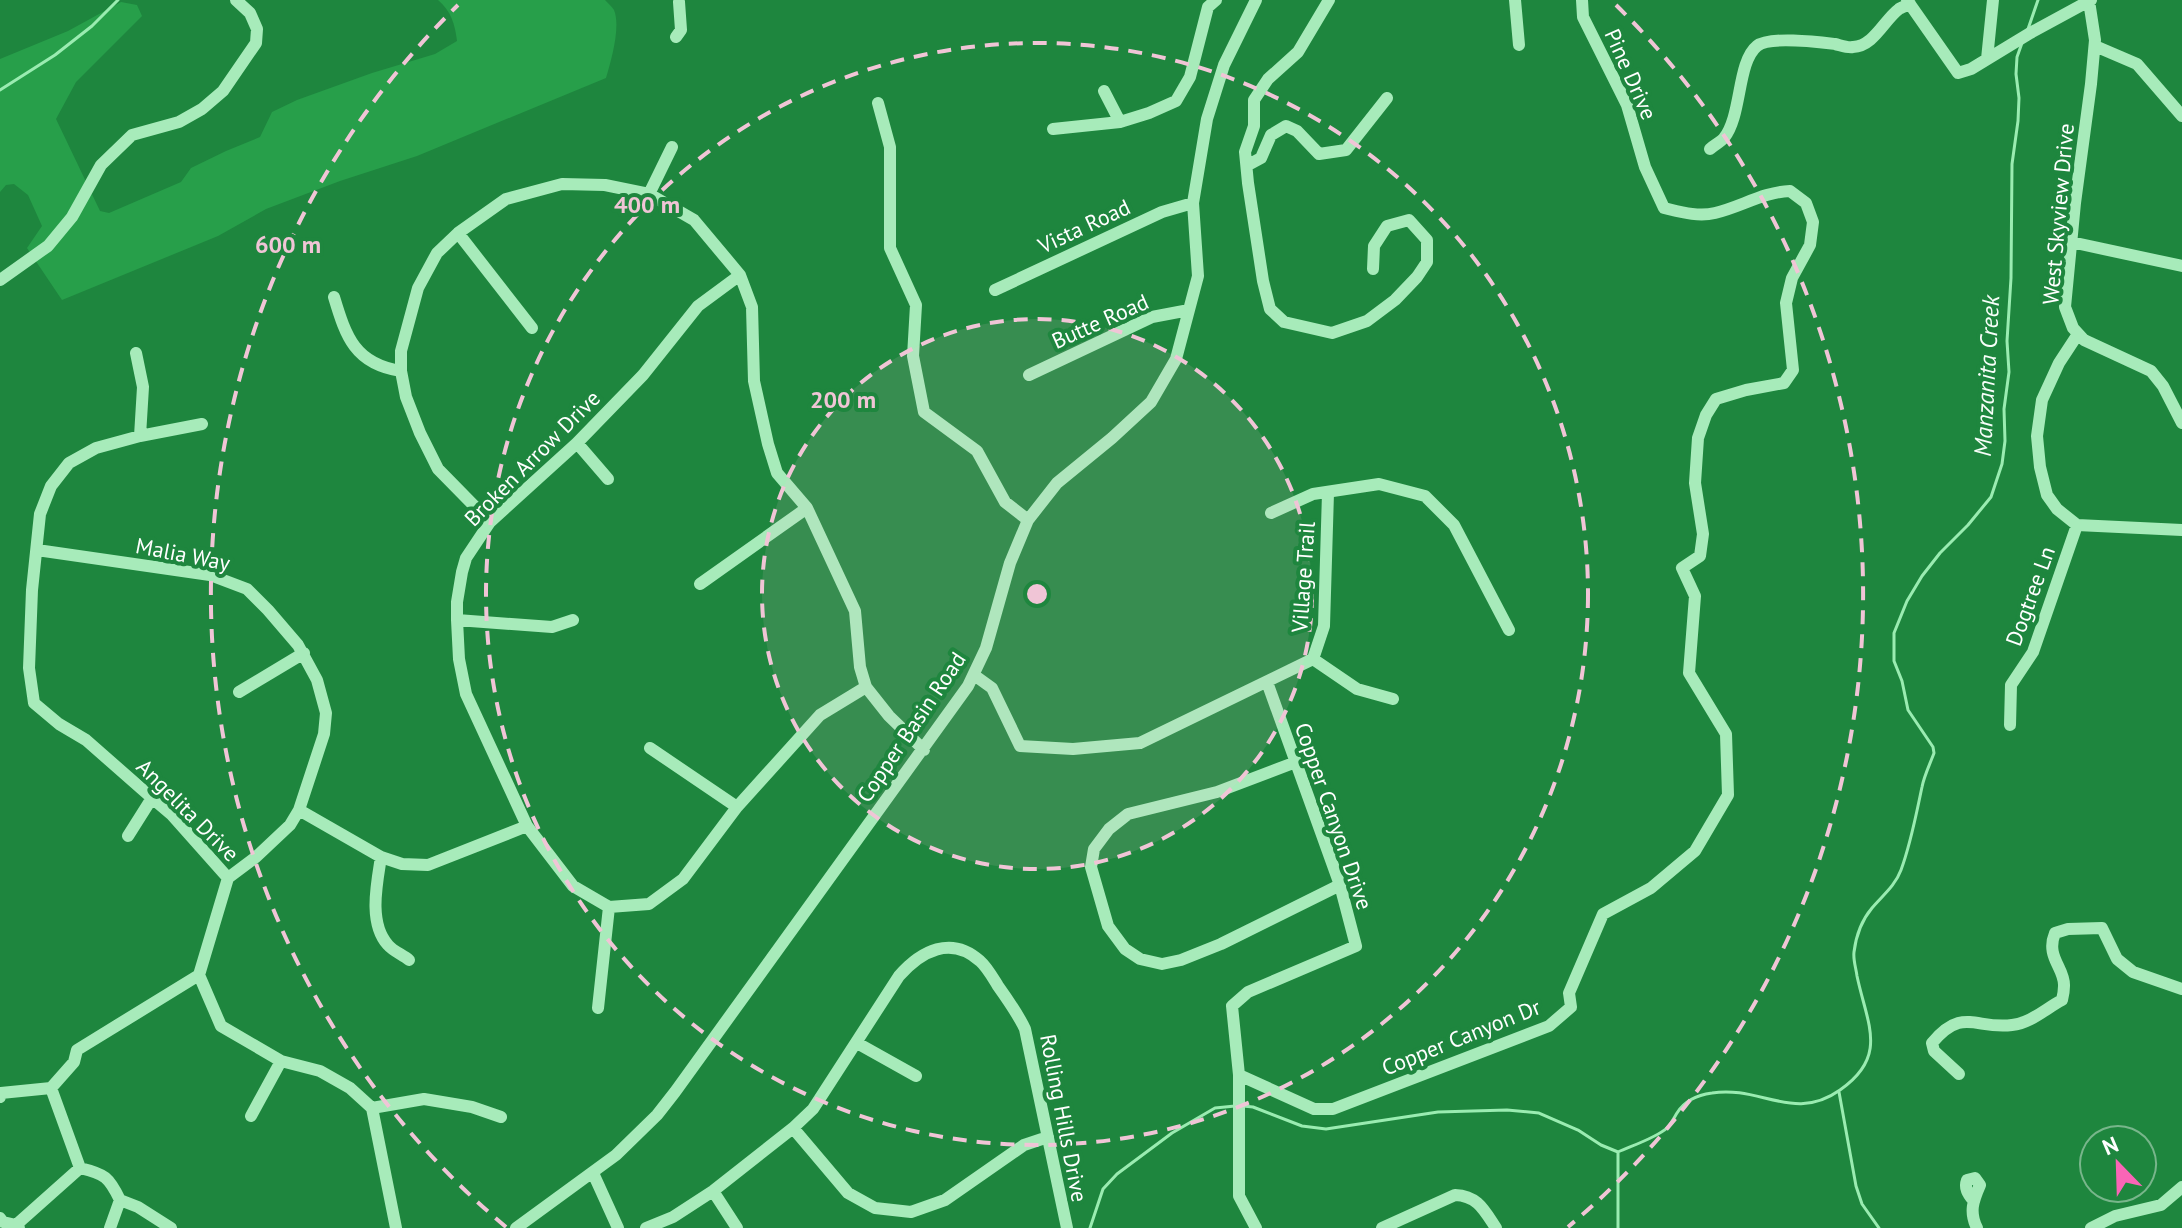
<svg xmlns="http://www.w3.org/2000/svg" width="2182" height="1228" font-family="'PT Sans',sans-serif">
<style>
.green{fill:#279f4a}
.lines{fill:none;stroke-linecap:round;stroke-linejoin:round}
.stream{stroke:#9aecb1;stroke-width:3}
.minor{stroke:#a7ebba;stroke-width:12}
.ring{fill:none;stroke:#f0c5d6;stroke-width:4;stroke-dasharray:14 10}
.labels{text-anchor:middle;stroke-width:8;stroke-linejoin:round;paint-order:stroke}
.street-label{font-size:22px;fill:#fff;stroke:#1e863e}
.water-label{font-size:24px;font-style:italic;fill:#f7fef9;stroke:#1e863e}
.centre{fill:#f0c5d6;stroke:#1e863e;stroke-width:4}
.ring-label{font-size:24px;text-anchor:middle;font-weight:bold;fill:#f0c5d6;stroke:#1e863e;stroke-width:8;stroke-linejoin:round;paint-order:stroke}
</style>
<rect width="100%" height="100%" fill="#1e863e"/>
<path class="green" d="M438,0h167c3,3 7,7 9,10 7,17 -3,51 -8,68l-189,78 -77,25 -74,28 -48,27 -156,64 -35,-52 15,-22 -14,-31 -14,-11 -8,1 -6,7v-133l68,-28 53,-29 16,3 5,11 -66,66 -20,37 44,92 9,2 72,-31 10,-14 35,-17 34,-14 12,-25 25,-12 75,-27 63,-19 22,-13c-2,-17 -6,-30 -19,-41z"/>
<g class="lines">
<path class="stream" d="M2028,29l10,-29
M0,90l55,-35 37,-29 26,-26
M1839,1092l17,94 6,18 17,24
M1243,1106l10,1 49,19 24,3 112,-17 69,-2 32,3 39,17 23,15 17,7c13,-6 38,-14 49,-24 4,-4 7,-10 10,-15 8,-13 20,-18 35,-20 48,-8 82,30 128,-3 49,-34 27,-66 17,-114 -1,-8 -4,-16 -3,-24 2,-16 7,-31 18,-44 11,-13 23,-22 29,-38 10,-27 15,-55 21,-83 2,-11 8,-23 12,-34l-1,-6 -25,-37 -6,-29 -8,-20v-28l13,-32 15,-25 18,-23 28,-28 23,-28 11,-33 3,-23 -1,-32 5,-37 -2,-31 4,-63 1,-114 6,-43 1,-23 -3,-24 1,-17 5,-14
M1618,1152v76
M1090,1228l13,-39 14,-15 55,-41 43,-25 20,-2"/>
<path class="minor" d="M1329,0l-31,52 -30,27 -14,21v26l-9,26 3,31 15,98 7,28 14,13 48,11 35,-12 28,-21 22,-23 10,-15v-22l-18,-20 -22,6 -13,20 -1,23
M1515,0l4,45
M1907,0l51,73 13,-4 61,-37 59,-32
M2089,1l6,39 -4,44 -16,119 -10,104 8,21 11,12 67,31 12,15 19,37
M676,37l5,-7 -2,-28
M2095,46l42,18 45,52
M1987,59l6,-59
M1104,91l16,31
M878,103l12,44v101l26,57 -3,51 11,56 53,39 28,51 23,18
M1053,129l67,-7 29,-9 27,-12 14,-24 18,-70 8,-7
M1710,149c4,-4 11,-7 14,-11 18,-22 13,-76 33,-92 12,-10 61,-4 78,-2 5,1 12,4 18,3 21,-1 31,-27 46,-38 1,-1 9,-4 11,-5
M1248,165l13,-7 10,-23 15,-9 11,5 22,23 27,-4 41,-52
M649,194l23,-47
M458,233l74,95
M2071,242l111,24
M0,280l48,-34 24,-29 29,-52 31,-30 47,-13 23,-13 21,-18 33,-48 1,-14 -7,-16 -14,-13
M995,290l167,-78 31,-9
M334,297c12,40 21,67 67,74
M2078,334l-19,29 -17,37 -5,36 3,31 7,28 10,14 20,16 105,5
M136,353l7,34 -3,49
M1029,375l123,-58 37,-7
M202,424l-62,12 -44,12 -27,15 -18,23 -11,28 -8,76 -3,78 5,35 25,21 27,16 66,58 20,17 56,63 -29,97 22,51 60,35 39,10 30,17 22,20 24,120
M577,443l31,36
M1271,513l42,-19 66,-10 46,12 29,29 55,105
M490,522l-52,-53 -18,-36 -14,-36 -5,-26v-20l17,-63 19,-35 21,-20 48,-34 56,-15 43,1 44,9 45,26 46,55 12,32 2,74 14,63 9,29 30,35 48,103 5,56 6,20 23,29 35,34
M37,550l173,25 37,14 21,21 30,35 19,35 9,33 -2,21 -25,76 -9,15 -34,32 -28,21
M700,584l107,-76
M457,620l95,7 21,-7
M1313,659l44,30 36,10
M974,675l18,13 28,58 53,3 67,-6 173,-84 11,-33 4,-133
M239,692l65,-39
M2010,725l1,-40 22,-33 44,-127
M650,748l87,59
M1296,762l-79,30 -89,22 -19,15 -15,20 -3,18 17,59 17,23 15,10 22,5 19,-4 40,-16 119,-59
M299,810l82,47 21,7 26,1 99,-39
M128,836l24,-38
M381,857c-4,26 -13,66 7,88 5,6 15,10 21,15
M609,907l-36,-21 -46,-60 -61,-132 -7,-35 -2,-39v-18l5,-30 4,-14 24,-36 87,-79 66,-68 55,-69 42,-31
M609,907l40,-3 34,-25 54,-72 83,-92 46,-28
M598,1008l11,-101
M857,1043l59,33
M1959,1074l-25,-23 -2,-8c31,-37 44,-13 80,-18 19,-2 33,-16 50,-25 1,-4 2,-9 2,-14 1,-18 -19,-29 -9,-53l13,-4 34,-1 15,31 16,13 49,17
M1239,1075l75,34h19l216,-83 22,-19 -2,-14 34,-79 48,-26 44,-37 33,-56 -2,-61 -37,-61 6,-77 -13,-28 18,-12 3,-22 -8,-51 3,-45 8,-23 10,-16 30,-9 38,-7 9,-13 -7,-67 6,-25 18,-33 3,-23 -7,-19 -16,-12c-27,1 -49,16 -75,22 -17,4 -34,-1 -51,-5l-19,-41 -18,-62 -44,-88 -1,-17
M51,1088l29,80c25,6 29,9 40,32l18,7 33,21
M51,1088l23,-26 3,-12 122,-75
M0,1097l1,-4 50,-5
M372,1108l52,-9 48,8 29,10
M251,1116l30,-55
M793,1128l55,65 27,15 36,4 34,-12 79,-55 24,-8
M593,1173l25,55
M713,1191l24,37
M1973,1200c-5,-6 -9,-12 -6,-20l8,-2 5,7c-7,16 -11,27 -3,43
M0,1218l3,4 13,3 3,3
M16,1225l64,-57
M110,1228l10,-28
M516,1228l100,-73 41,-40 18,-23 293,-406 18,-38 24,-85 18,-43 29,-37 55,-45 39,-36 25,-43 22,-83 -5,-73 14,-84 17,-54 32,-65
M646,1228l27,-11 40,-26 80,-63 20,-19 86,-133c22,-25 52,-41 81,-15 7,6 13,17 18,25 10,14 20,28 27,43l42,199
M1256,1228l-17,-32v-121l-7,-69 16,-14 108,-46 -16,-61 -73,-203
M1382,1228l73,-33c23,1 29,15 41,33
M2091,1228l24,-12 46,-11 21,-18"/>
</g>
<circle cx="1037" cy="594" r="275" fill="#f0c5d6" fill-opacity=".12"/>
<g class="ring">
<circle cx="1037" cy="594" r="275"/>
<circle cx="1037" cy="594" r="551"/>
<path d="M506 1227A826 826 0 0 1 458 5M1616 5A826 826 0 0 1 1568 1227"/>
</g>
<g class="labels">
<g class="street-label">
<text transform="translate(1631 74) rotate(66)" y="8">Pine Drive</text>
<text transform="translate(2058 214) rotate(-85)" y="8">West Skyview Drive</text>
<text transform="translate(1084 226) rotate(-25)" y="8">Vista Road</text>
<text transform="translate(1100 321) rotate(-24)" y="8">Butte Road</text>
<text transform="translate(532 458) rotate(-45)" y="8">Broken Arrow Drive</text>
<text transform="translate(183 554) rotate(11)" y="8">Malia Way</text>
<text transform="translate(1303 577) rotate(-86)" y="8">Village Trail</text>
<text transform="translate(2030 596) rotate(-70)" y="8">Dogtree Ln</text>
<text transform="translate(911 727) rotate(-56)" y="8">Copper Basin Road</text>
<text transform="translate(188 810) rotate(45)" y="8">Angelita Drive</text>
<text transform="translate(1334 816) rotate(71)" y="8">Copper Canyon Drive</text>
<text transform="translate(1461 1037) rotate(-22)" y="8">Copper Canyon Dr</text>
<text transform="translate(1064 1118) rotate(79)" y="8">Rolling Hills Drive</text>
</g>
<g class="water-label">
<text transform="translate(1987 376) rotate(-87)" y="8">Manzanita Creek</text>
</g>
</g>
<circle cx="1037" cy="594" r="12" class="centre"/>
<g class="ring-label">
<text x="647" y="213">400 m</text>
<text x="288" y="253">600 m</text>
<text x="843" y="408">200 m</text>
</g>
<g transform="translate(2118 1164) rotate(337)"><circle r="38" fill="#1e863e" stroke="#78b68b" stroke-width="2"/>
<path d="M0-6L14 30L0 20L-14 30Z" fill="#fa65b6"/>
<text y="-12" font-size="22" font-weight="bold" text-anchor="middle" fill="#ffffff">N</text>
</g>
</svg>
